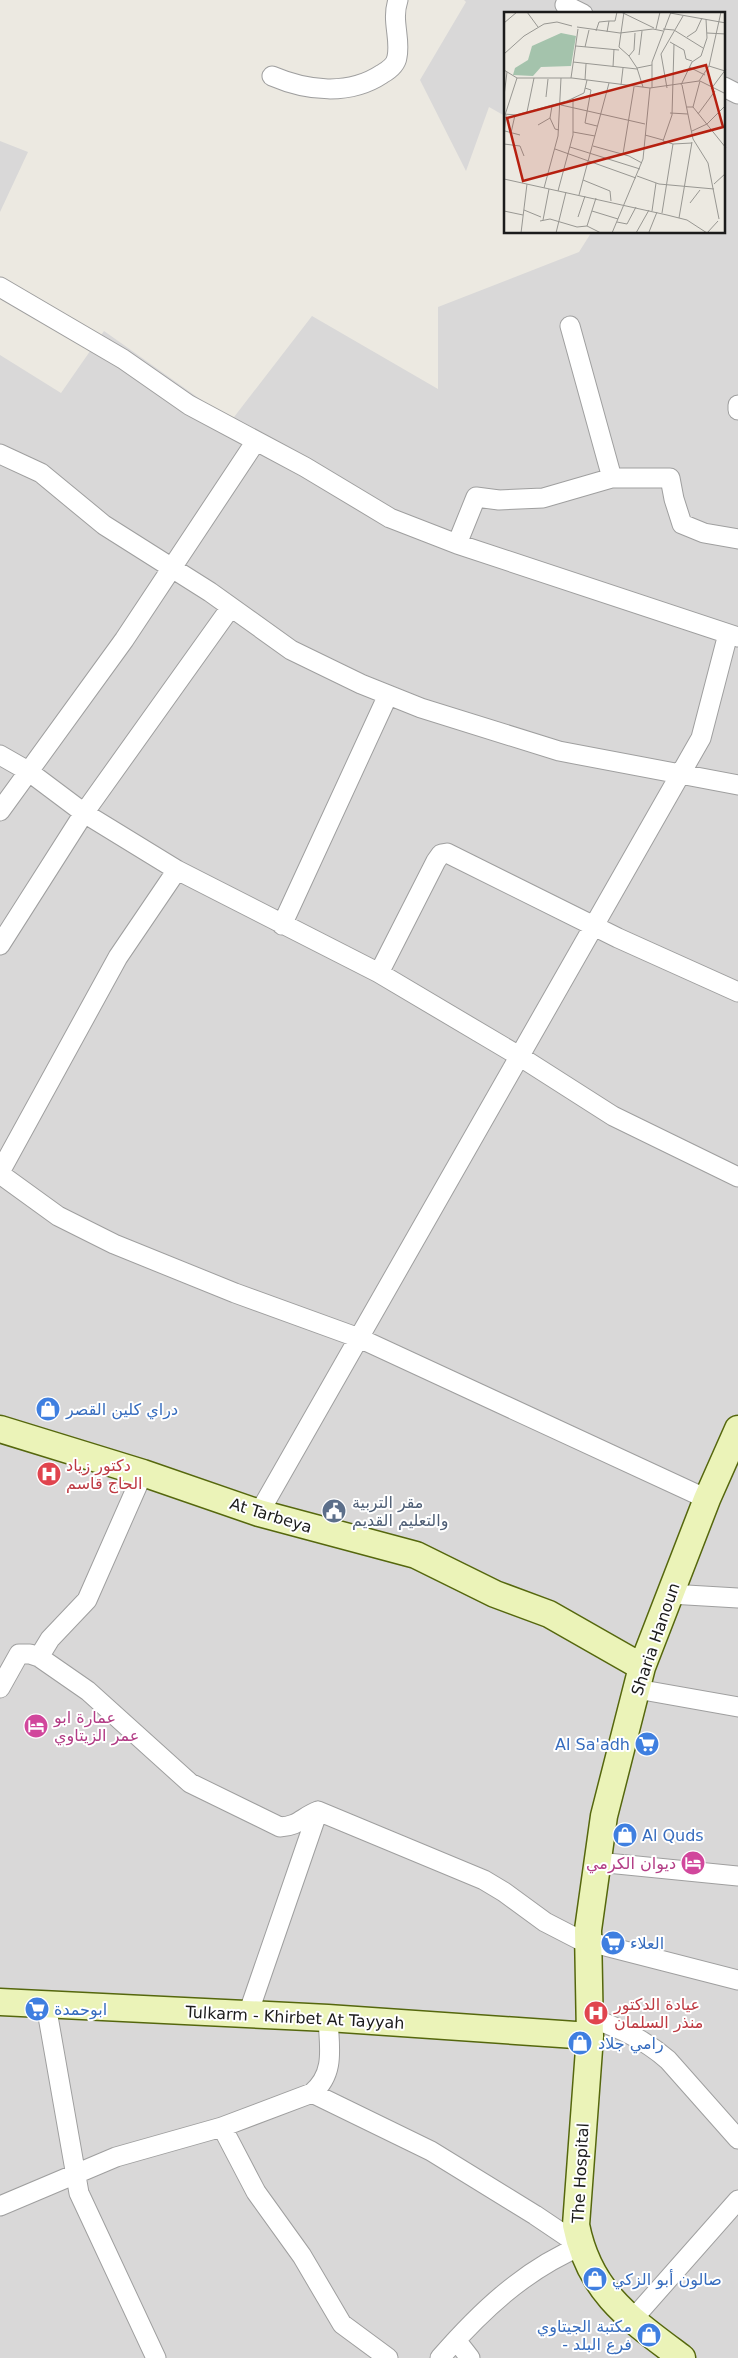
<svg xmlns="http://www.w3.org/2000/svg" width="738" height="2358" font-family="'DejaVu Sans',Cairo,sans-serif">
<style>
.residential{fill:#d9d8d8}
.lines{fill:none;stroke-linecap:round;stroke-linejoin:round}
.street-casing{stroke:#9f9f9f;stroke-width:21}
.secondary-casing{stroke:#55670d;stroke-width:29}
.street{stroke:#fff;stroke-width:19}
.secondary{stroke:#ebf3b8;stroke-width:26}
.labels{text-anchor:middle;stroke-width:4;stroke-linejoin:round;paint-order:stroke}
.shop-label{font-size:16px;fill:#366cbe;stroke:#fff;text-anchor:start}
.health-label{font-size:16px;fill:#be3a42;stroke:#fff;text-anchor:start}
.service-label{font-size:16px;fill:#4e5e75;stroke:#fff;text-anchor:start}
.street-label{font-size:16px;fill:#1b1b1b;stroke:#fff}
.hotel-label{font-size:16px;fill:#b23c85;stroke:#fff;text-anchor:start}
.inset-road{fill:none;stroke:#989792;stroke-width:1}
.view{fill:#b62010;fill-opacity:0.15;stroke:#b62010;stroke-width:2.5}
.inset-edge{fill:none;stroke:#1b1b1b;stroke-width:2.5}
</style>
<rect width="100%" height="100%" fill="#ece9e1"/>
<path class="residential" d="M464,0h274v2358h-738v-2003l61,38 43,-62 127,90 81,-105 126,73v-82l141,-55 12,-19 133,-1v-218h-218l-1,102 -16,-9 -23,64 -46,-91 46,-78z
M0,141l28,11 -28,60z"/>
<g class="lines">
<defs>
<path id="street" d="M565,5l18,9
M272,76c35,15 77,20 110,-2 7,-4 14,-9 15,-17 4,-19 -6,-36 1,-57
M724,87l14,7
M0,287l123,72 66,46 116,62 85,51 67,26 281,93
M570,326l42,152h58l4,21 8,25 22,9 34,6
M738,405v5
M0,454l41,19 63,52 106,67 81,58 70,34 60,24 138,43 179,34
M457,544l19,-47 23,3 44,-2 69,-20
M0,755l28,16 56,42 93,57 202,103 140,83 94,60 125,61
M0,811l124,-171 132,-199
M282,925l106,-230
M0,945l84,-132 147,-206
M379,973l57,-112 5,-7 6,-1 171,85 120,54
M0,1172l118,-215 59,-87
M0,1174l58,42 56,28 121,49 124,45 348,161
M259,1513l442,-775 27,-104
M670,1594l68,4
M39,1657l11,-18 37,-39 56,-127
M0,1688l19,-34h11l9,3 49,34 102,92 90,44c19,-1 22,-10 38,-16l166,69 20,12 41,30 33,17 160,41
M637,1689l101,18
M597,1862l141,14
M46,2005l33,188 77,165
M248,2014l70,-203
M589,2017c30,11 55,22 79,43l70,79
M312,2093l119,58 104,64 46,31
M222,2127l34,65 46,64 40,68 46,34
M0,2206l116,-49 106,-30 90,-34c24,-20 17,-47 16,-75
M632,2320l106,-120
M456,2340l14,18
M440,2358c40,-46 84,-88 141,-112"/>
<path id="secondary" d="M0,1429l143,44 116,40 157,42 79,39 54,20 93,53
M0,2002l328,16 262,18
M682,2358c-52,-39 -93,-66 -106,-133l14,-189 -2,-106 16,-114 38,-149 65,-168 31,-70"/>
</defs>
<use href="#street" class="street-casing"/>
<use href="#secondary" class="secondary-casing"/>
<use href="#street" class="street"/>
<use href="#secondary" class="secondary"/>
</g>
<defs>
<symbol id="shop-disc" viewBox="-11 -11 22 22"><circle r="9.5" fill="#3f7fe0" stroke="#fff"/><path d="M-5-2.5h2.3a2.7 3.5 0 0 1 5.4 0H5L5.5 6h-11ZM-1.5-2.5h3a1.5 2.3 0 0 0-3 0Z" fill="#fff"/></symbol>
<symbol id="hospital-disc" viewBox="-11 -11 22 22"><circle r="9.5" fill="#e0444e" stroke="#fff"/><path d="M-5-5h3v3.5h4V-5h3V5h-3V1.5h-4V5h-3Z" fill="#fff"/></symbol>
<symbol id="civic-disc" viewBox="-11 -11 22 22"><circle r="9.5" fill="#5c6f8a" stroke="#fff"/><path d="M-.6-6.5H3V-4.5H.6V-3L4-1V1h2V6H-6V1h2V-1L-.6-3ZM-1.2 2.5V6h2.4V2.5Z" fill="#fff"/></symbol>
<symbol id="hotel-disc" viewBox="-11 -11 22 22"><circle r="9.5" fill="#d1479c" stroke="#fff"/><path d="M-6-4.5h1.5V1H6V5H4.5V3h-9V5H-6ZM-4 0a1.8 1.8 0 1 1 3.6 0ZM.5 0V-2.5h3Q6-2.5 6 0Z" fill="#fff"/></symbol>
<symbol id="supermarket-disc" viewBox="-11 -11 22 22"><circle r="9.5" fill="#3f7fe0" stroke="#fff"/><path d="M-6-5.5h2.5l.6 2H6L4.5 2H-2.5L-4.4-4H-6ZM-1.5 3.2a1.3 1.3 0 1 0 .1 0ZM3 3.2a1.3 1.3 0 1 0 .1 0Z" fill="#fff"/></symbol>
</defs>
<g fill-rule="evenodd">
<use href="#shop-disc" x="34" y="1395" width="28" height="28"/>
<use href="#hospital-disc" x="35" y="1460" width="28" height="28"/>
<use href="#civic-disc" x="320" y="1497" width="28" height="28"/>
<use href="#hotel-disc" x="22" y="1712" width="28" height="28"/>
<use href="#supermarket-disc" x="633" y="1730" width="28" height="28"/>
<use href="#shop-disc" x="611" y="1821" width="28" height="28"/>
<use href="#hotel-disc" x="679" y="1849" width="28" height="28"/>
<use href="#supermarket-disc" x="599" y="1929" width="28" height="28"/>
<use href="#supermarket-disc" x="23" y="1995" width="28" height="28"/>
<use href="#hospital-disc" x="582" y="1999" width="28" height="28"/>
<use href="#shop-disc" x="566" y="2029" width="28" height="28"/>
<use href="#shop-disc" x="581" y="2265" width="28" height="28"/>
<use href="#shop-disc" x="635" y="2321" width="28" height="28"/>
</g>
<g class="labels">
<g class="shop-label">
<text x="66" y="1415">دراي كلين القصر</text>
<text x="630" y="1750" text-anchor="end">Al Sa'adh</text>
<text x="642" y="1841">Al Quds</text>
<text x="630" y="1949">العلاء</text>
<text x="54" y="2015">ابوحمدة</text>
<text x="598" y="2049">رامي جلاد</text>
<text x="612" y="2285">صالون أبو الزكي</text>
<text x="632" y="2332" text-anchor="end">مكتبة الجيتاوي<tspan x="632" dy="18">- فرع البلد</tspan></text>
</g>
<g class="health-label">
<text x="66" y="1471">دكتور زياد<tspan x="66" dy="18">الحاج قاسم</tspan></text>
<text x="614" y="2010">عيادة الدكتور<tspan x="614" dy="18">منذر السلمان</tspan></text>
</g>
<g class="service-label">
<text x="352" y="1508">مقر التربية<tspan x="352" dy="18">والتعليم القديم</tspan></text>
</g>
<g class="street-label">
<text transform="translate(271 1515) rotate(17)" y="6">At Tarbeya</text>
<text transform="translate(655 1639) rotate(-71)" y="6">Sharia Hanoun</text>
<text transform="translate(295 2017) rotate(3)" y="6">Tulkarm - Khirbet At Tayyah</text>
<text transform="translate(580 2173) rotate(-87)" y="6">The Hospital</text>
</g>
<g class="hotel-label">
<text x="54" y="1723">عمارة ابو<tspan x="54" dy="18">عمر الزيتاوي</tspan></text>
<text x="676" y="1869" text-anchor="end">ديوان الكرمي</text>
</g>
</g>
<g transform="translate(504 12)">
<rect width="221" height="221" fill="#ece9e1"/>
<path d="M57,21l15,3 -5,30 -30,1 -8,9 -20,-1 2,-7 13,-8 4,-14z" fill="#a4c3ac"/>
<path class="inset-road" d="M23,0l11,15M117,0l33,16M120,0l-5,35 10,9 8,12 6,19M166,1l56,10M0,11l13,-11M73,15l43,6 33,-4 10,2M152,17l4,-17M159,17l11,1 29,18M92,19l3,-9 10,-1M103,20l2,-11h6l2,-9M203,21l19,1M183,25l9,-6 6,-13M166,30l14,8 2,9 6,2M72,34l43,4M81,35l4,-17M0,42l20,-18 20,-12 13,-2 15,4M135,43l3,-24M125,44l5,-6 1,-17M69,50l64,7M205,54l16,5M109,55l1,-18M185,55l16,8M133,56l15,-3M0,58l13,8h55l78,10 49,-7 10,-15 12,-54M67,66l7,-49M81,68l1,-16M117,73l2,-17M177,73l11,-23 9,-6 6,-18 -1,-19M178,73l11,54 15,24 11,56M81,76l6,2 -6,33 12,3M148,76v-26l19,-50M163,76l-6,-34 22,-38M207,77l15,-20M0,84l3,-24M42,85l2,-18M57,93l84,19M183,95h6l33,41M189,95l7,-26 26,13M23,100l7,-34M166,101l18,1M0,102l12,1 51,-14 17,-8 3,-13M194,102l17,-23M1,103l12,-37M46,106l5,11 4,1M34,113l12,-7 2,-12M1,119l15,4M188,119l15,-7 19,-19M69,120l22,4M7,121l4,-18M0,122l2,-19M141,123l18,5M0,132l16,2 4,10M169,132l-10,-3 9,-26 2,-71M89,134l36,10 13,7M66,135l70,22M51,137l81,29M119,142l11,-67M133,164l22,8 55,5M0,167l163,36 20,5 20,13M79,168l27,11 1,10M210,172l12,-11M40,176l14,-52 3,-58M54,179l15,-56v-37M75,183l30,-112M186,191l10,-13M20,198l17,7M0,199l19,4M88,199l26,8M148,199l4,-28M158,201l11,-69 19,-1M74,205l7,-21M175,206l13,-76M39,208l6,-31M36,209l10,-2 27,8 10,-1 14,7M113,210l10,2 9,-17M83,214l9,-28M145,220l8,-20M17,221l6,-49M52,221l10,-41M108,221l31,-74 7,-71M132,221l13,-23M203,221l11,-12"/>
<path class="view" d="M202,53l17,62 -200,54 -16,-63z"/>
<rect width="221" height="221" class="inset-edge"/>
</g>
</svg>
